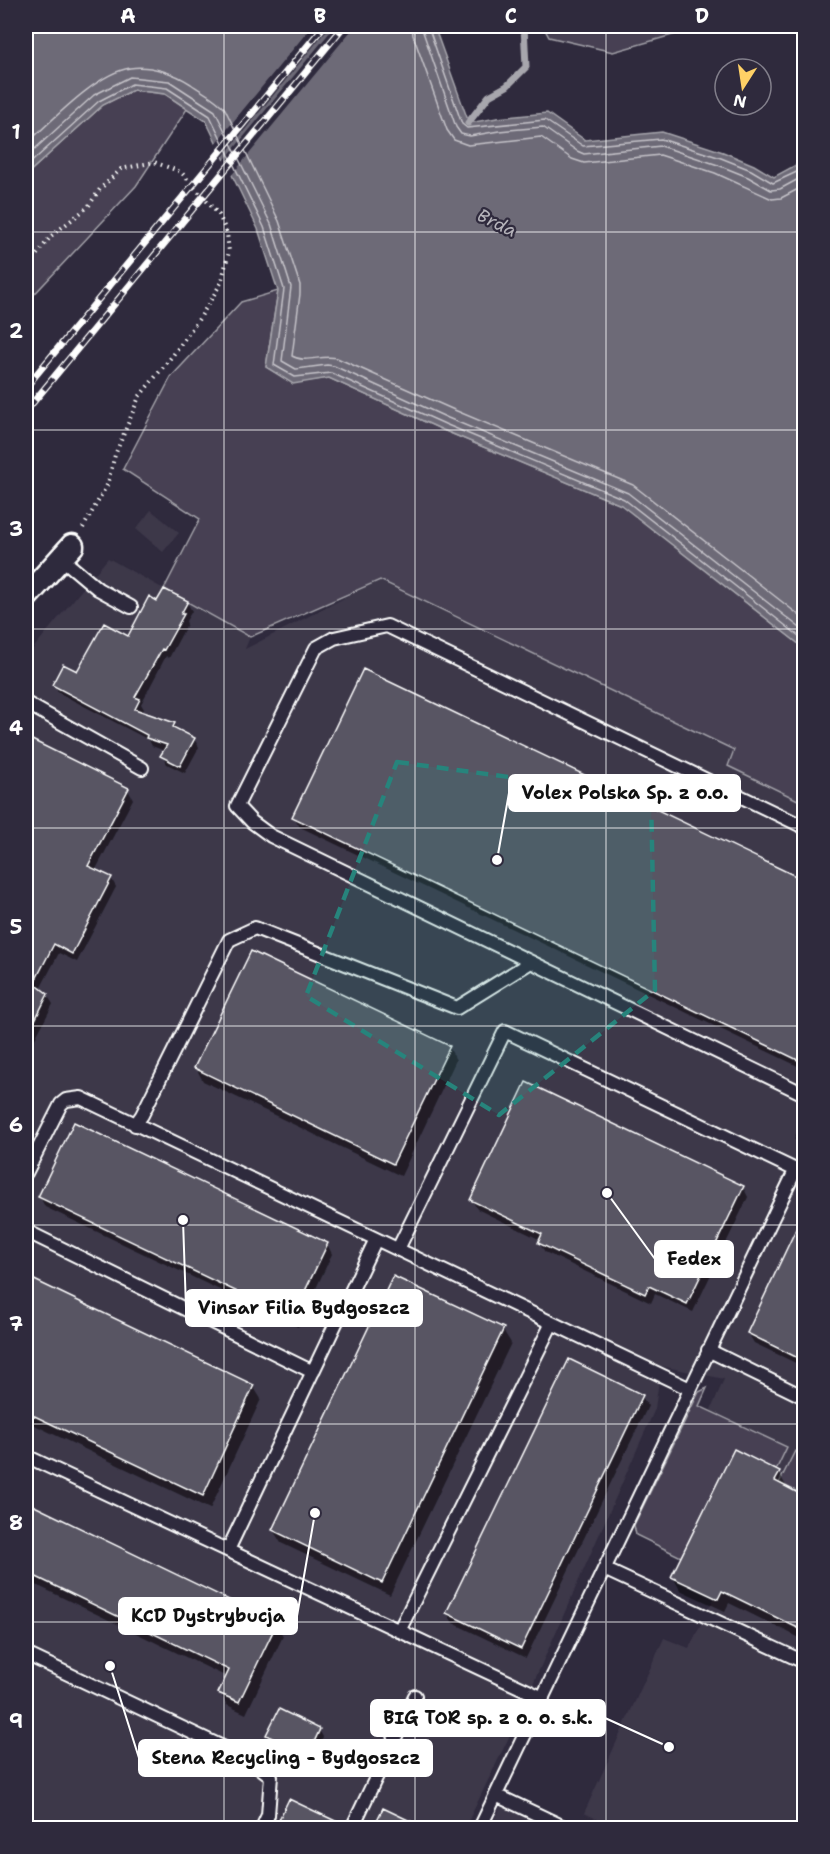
<svg xmlns="http://www.w3.org/2000/svg" width="830" height="1854" font-family="'Shantell Sans',sans-serif">
<style>
.built{fill:#3c3749}
.green{fill:#464152;stroke:#a2a0a8;stroke-width:1.5}
.water{fill:#6d6a77;stroke:#a7a6ad;stroke-width:1.5}
.pier{fill:#2f2a3d}
.shadow{fill:#0007}
.lines{fill:none;stroke-linecap:round;stroke-linejoin:round}
.shore{stroke:#c5c3c9;stroke-width:1.5}
.stream{stroke:#a7a6ad;stroke-width:7}
.building{fill:#595564;stroke:#fff;stroke-width:1.5}
.service-casing{stroke:#fff;stroke-width:16}
.minor-casing{stroke:#fff;stroke-width:27}
.path{stroke:#fff;stroke-width:4;stroke-dasharray:1.5 4.5;stroke-linecap:butt}
.service{stroke:#2f2a3d;stroke-width:12}
.minor{stroke:#2f2a3d;stroke-width:22}
.rail-casing{stroke:#fff;stroke-width:7}
.rail{stroke:#2f2a3d;stroke-width:4.5;stroke-dasharray:14;stroke-linecap:butt}
.marked{fill:#27847c;fill-opacity:0.2;stroke:#27847c;stroke-width:4.5;stroke-dasharray:12 8;stroke-linejoin:round}
.grid{fill:none;stroke:#fff;stroke-width:1.5;stroke-opacity:0.55}
.labels{text-anchor:middle;stroke-width:4.5;stroke-linejoin:round;paint-order:stroke}
.water-label{font-size:18px;font-style:italic;fill:#b6b4bb;stroke:#2f2a3d}
.leader{fill:none;stroke:#fff;stroke-width:2}
.callout-dot{fill:#fff;stroke:#2f2a3d;stroke-width:2}
.callout{fill:#fff;stroke:#fff;stroke-width:2}
.callout-label{font-size:18px;text-anchor:middle;font-weight:bold;fill:#111}
.neatline{fill:none;stroke:#fff;stroke-width:2}
.grid-label{font-size:20px;text-anchor:middle;font-weight:bold;fill:#fff}
</style>
<rect width="100%" height="100%" fill="#2f2a3d"/>
<filter id="ink" filterUnits="userSpaceOnUse"><feTurbulence type="fractalNoise" baseFrequency=".0167" numOctaves="2"/><feDisplacementMap in="SourceGraphic" scale="12" xChannelSelector="R" yChannelSelector="G"/><feConvolveMatrix kernelMatrix="1 2 1 2 8 2 1 2 1" color-interpolation-filters="sRGB"/></filter>
<g filter="url(#ink)">
<path class="built" d="M151,510l28,23 -16,19 -27,-23z
M108,558l142,79 -5,12 134,-69 355,171 -6,15 76,37v1025h-187l-33,-15 80,-175 25,10 25,-50 -43,-21 10,-20 -38,-19 66,-124 15,-35 -63,-13 -6,43 -142,320 -48,99h-439v-1171z
M501,1806l47,22h-58z"/>
<path class="green" d="M543,26h161l-91,26 -64,-15z
M133,90l32,4 22,15 -51,77 -110,117v-128l77,-70z
M278,291l-12,76 27,16 36,-5 114,52 179,75 182,143v155l-76,-37 6,-16 -354,-170 -130,57 -86,-48 36,-70 -77,-50 48,-92 70,-75z
M707,1388l-8,18 88,41 -11,23 -42,-20 -53,107 -45,-22 -2,-10 65,-133z
M795,1451l9,5v39l-25,-12z"/>
<path class="water" d="M26,26h408l35,97 28,-5 50,-5 38,27 77,-8 61,20 31,13 20,12 24,-13 6,-9v493l-183,-143 -178,-75 -114,-52 -36,6 -27,-17 12,-76 -20,-62 -52,-108 -41,-27 -32,-4 -30,15 -77,70z"/>
<path class="pier" d="M312,26h18l-109,133 -7,-14z
M335,26h20l-125,151 -7,-15z"/>
<path class="shadow" d="M158,603h29l5,8 -6,10 1,3 -18,34 -3,-2 -25,48 3,5 -3,4 33,11 4,6 16,9 5,8 -14,26 -18,-9 -5,-8 3,-5 -13,-5 -3,-6 -90,-47 -5,-8 24,-12 50,-35z
M364,671l440,211v187l-504,-242 -6,-10z
M26,738l102,52 5,9 -38,72 16,7 5,9 -39,75 -18,-9 -19,36 7,6 6,9 -27,52z
M449,1047l7,13 -55,116 -198,-95 -7,-13z
M802,1122l2,1v23l-10,-7z
M743,1187l5,10 -55,115 -38,-18 -4,9 -106,-51 -6,-9 2,-3 -64,-31 -5,-9z
M40,1197l287,47 5,10 -34,73 -253,-120z
M804,1217v150l-50,-24 -6,-10z
M26,1277l227,109 8,13 -51,110 -184,-88z
M503,1330l8,13 -121,252 -109,-52 -8,-13z
M569,1361l73,36 6,9 -122,252 -73,-35 -6,-10z
M779,1473l7,13 -1,2 19,9v143l-75,-37 -4,8 -45,-21 -7,-13z
M26,1503l250,121 7,12 -37,78 -19,-9 -7,-13 7,-15 -201,-97z
M279,1711l40,19 4,7 -11,24 -41,-19 -3,-7z
M384,1810l38,18h-48z
M277,1819h52l5,9h-61z"/>
<g class="lines">
<path class="shore" d="M412,26l1,9 34,95 7,10 14,5 73,-8 31,22 12,4 76,-8 55,18 57,26 9,-1 23,-12
M421,26l35,101 5,7 9,2 29,-5 44,-4 34,24 7,3 77,-8 57,19 30,12 23,13 9,-1 24,-13
M428,26l34,98 5,4 78,-8 38,26 78,-7 60,19 30,12 22,13 28,-13 3,-4
M26,144c25,-22 70,-71 104,-76 21,-3 44,5 61,16 11,8 25,14 34,25l54,112 21,64v9l-8,62c13,8 30,-2 45,2l115,51 181,76 171,134
M26,157l68,-62 36,-18 39,4 46,30 56,113 20,63 -9,74 14,8 31,-4 7,1 114,52 180,75 176,138
M26,167l73,-66 33,-17 35,4 43,28 54,111 20,62 -10,76 21,12 36,-4 114,51 179,75 180,141"/>
<path class="stream" d="M468,123l21,-27 18,-10 19,-19 -2,-41"/>
</g>
<path class="building" d="M164,589l24,12 -7,13h3l-20,36 -2,-1 -27,48 5,2 -5,10 40,14 -2,4 22,11 -15,28 -20,-10 7,-11 -21,-7 1,-3 -95,-50 11,-21 14,7 27,-48 24,13 21,-40 8,5z
M363,669l441,211v183l-512,-246z
M26,737l103,51 -41,78 24,11 -40,77 -18,-10 -20,39 14,11 -22,44z
M251,951l199,95 -57,118 -199,-96z
M526,1082l218,104 -57,118 -38,-18 -4,8 -107,-51 4,-9 -72,-34z
M74,1122l254,121 -36,75 -254,-121z
M804,1212v149l-57,-28z
M26,1276l228,109 -51,111 -177,-84z
M393,1276l111,52 -122,255 -110,-53z
M569,1359l74,36 -122,254 -75,-36z
M734,1449l46,23 -5,9 29,15v135l-82,-40 -4,8 -47,-22z
M26,1502l251,121 -38,79 -21,-9 11,-23 -203,-98z
M279,1709l41,20 -12,26 -42,-20z
M289,1799l55,26v3h-69z
M383,1808l42,20h-52z"/>
<g class="lines">
<defs>
<path id="service" d="M61,558l37,31 33,18
M26,703l116,65
M804,827l-417,-201 -53,12 -18,10 -79,158 15,16 19,14 533,258
M135,1125l7,-10 87,-175 26,-12 202,80 74,-46
M26,1173l35,-69 5,-4 15,-2 609,291
M26,1231l287,141
M398,1249l107,-218 299,143
M708,1350l96,47
M26,1456l517,242
M228,1550l148,-311
M604,1569l200,93
M399,1631l153,-308
M26,1654l224,106 21,16 -3,39 -6,13
M496,1795l70,33
M352,1828l63,-132
M480,1828l316,-659"/>
<path id="minor" d="M26,597l46,-51"/>
</defs>
<use href="#service" class="service-casing"/>
<use href="#minor" class="minor-casing"/>
<path class="path" d="M26,269l25,-33 37,-29 12,-18 21,-20 33,-7 27,10 38,43 8,18 2,19 -8,31 -20,33 -28,39 -34,42 -24,58 -8,30 -24,43"/>
<use href="#service" class="service"/>
<use href="#minor" class="minor"/>
<defs>
<path id="rail" d="M26,387l298,-361
M26,411l318,-385"/>
</defs>
<use href="#rail" class="rail-casing"/>
<use href="#rail" class="rail"/>
</g>
</g>
<path class="marked" d="M397,762l254,34 4,194 -156,125 -193,-119z"/>
<path class="grid" d="M224,26v1802M415,26v1802M606,26v1802M26,232h778M26,430h778M26,629h778M26,828h778M26,1026h778M26,1225h778M26,1424h778M26,1622h778"/>
<g class="labels">
<g class="water-label">
<text transform="translate(497 223) rotate(26)" y="6">Brda</text>
</g>
</g>
<path class="leader" d="M497 860L509 793M607 1193L655 1259M183 1220L186 1308M315 1513L297 1616M669 1747L605 1718M110 1666L139 1758"/>
<g class="callout-dot">
<circle cx="497" cy="860" r="6"/>
<circle cx="607" cy="1193" r="6"/>
<circle cx="183" cy="1220" r="6"/>
<circle cx="315" cy="1513" r="6"/>
<circle cx="669" cy="1747" r="6"/>
<circle cx="110" cy="1666" r="6"/>
</g>
<g class="callout">
<rect x="509" y="775" width="231" height="36" rx="6"/>
<rect x="655" y="1241" width="78" height="36" rx="6"/>
<rect x="186" y="1290" width="236" height="36" rx="6"/>
<rect x="119" y="1598" width="178" height="36" rx="6"/>
<rect x="371" y="1700" width="234" height="36" rx="6"/>
<rect x="139" y="1740" width="293" height="36" rx="6"/>
</g>
<g class="callout-label">
<text x="625" y="799">Volex Polska Sp. z o.o.</text>
<text x="694" y="1265">Fedex</text>
<text x="304" y="1314">Vinsar Filia Bydgoszcz</text>
<text x="208" y="1622">KCD Dystrybucja</text>
<text x="488" y="1724">BIG TOR sp. z o. o. s.k.</text>
<text x="286" y="1764">Stena Recycling - Bydgoszcz</text>
</g>
<rect width="830" height="1854" fill="none" stroke="#2f2a3d" stroke-width="66"/>
<g transform="translate(743 87) rotate(192)"><circle r="28" fill="#2f2a3d" stroke="#827f8b" stroke-width="1.5"/>
<path d="M0-4.5L10 22L0 15L-10 22Z" fill="#ffd166"/>
<text y="-9" font-size="16" font-weight="bold" text-anchor="middle" fill="#ffffff">N</text>
</g>
<rect x="33" y="33" width="764" height="1788" class="neatline"/>
<g class="grid-label">
<text x="128" y="23">A</text>
<text x="320" y="23">B</text>
<text x="511" y="23">C</text>
<text x="702" y="23">D</text>
<text x="16" y="139">1</text>
<text x="16" y="338">2</text>
<text x="16" y="536">3</text>
<text x="16" y="735">4</text>
<text x="16" y="934">5</text>
<text x="16" y="1132">6</text>
<text x="16" y="1331">7</text>
<text x="16" y="1530">8</text>
<text x="16" y="1728">9</text>
</g>
</svg>
